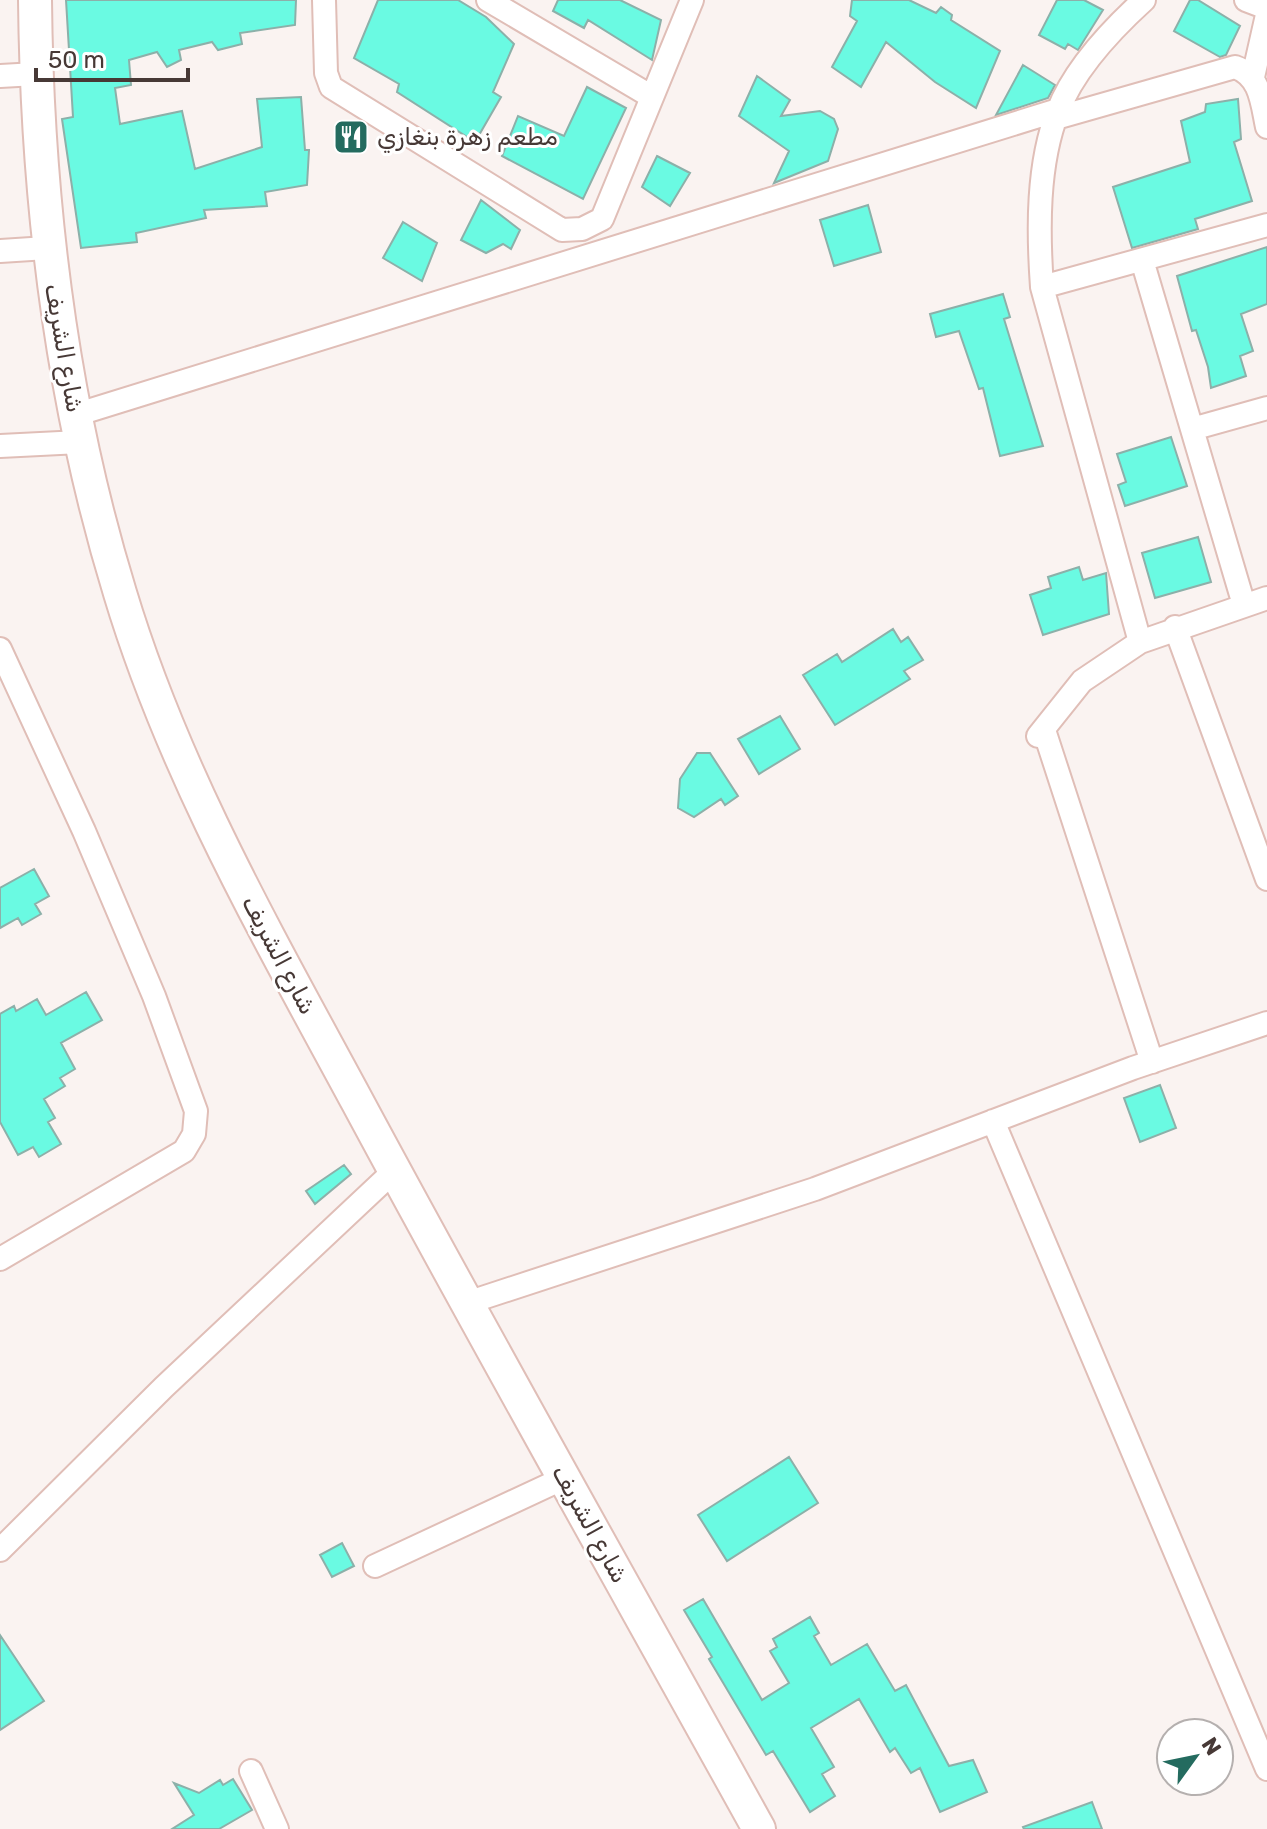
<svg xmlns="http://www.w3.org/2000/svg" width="1267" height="1829" font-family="Rubik,'Noto Sans Arabic',sans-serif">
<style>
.building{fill:#6afae2;stroke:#8cb0a9;stroke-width:2}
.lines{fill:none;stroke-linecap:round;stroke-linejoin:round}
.minor-casing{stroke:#e0beb7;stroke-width:26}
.secondary-casing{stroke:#e0beb7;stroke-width:36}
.minor{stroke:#fff;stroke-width:22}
.secondary{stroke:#fff;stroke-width:32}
.labels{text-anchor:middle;stroke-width:6;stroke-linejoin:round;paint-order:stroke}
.poi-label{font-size:24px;fill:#473936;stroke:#fff;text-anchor:start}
.street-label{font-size:24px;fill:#473936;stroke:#fff}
</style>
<rect width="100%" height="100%" fill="#faf3f1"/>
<path class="building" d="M66,0h230l-1,25 -55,8 2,11 -24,6 -6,-8 -33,8 2,10 -14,7 -10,-15 -28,8 2,25 -16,3 5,36 62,-13 13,58 67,-22 -5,-48 44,-2 4,53h4l-2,35 -42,7 2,14 -63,4 2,8 -70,15 1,9 -56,6 -19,-129 11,-2z
M378,0h80l28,17 28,27 -21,48 8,5 -26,45 -78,-50 2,-8 -45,-26z
M558,0h62l41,20 -9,40 -64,-40 -4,8 -31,-17z
M852,0h57l27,13 5,-6 11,8 -1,5 49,31 -24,57 -41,-26 -49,-40 -25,45 -29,-20 25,-46 -7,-5z
M1057,0h27l19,10 -25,40 -10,-6 -3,5 -26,-14z
M1190,0h8l42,26 -14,29 -6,2 -46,-26z
M1023,65l32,20 -7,13 -52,17z
M757,76l33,24 -9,16 39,-5 14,8 4,10 -10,32 -54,22 15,-32 -50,-35z
M587,87l39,21 -43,91 -81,-43 16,-40 46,20z
M1238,99l3,40 -7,3 18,59 -57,18 3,10 -66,19 -19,-61 77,-25 -9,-41 24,-9 1,-8z
M657,156l33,17 -20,33 -28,-19z
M481,200l39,30 -9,19 -8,-5 -17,9 -25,-13z
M868,205l13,47 -47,14 -14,-46z
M403,222l34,21 -15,38 -39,-23z
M1267,247v57l-26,10 12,37 -13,5 6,20 -35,12 -3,-21 -12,-37 -4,1 -15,-55z
M1003,294l7,23 -6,2 39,127 -43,10 -17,-68 -4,1 -20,-58 -23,6 -6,-23z
M1171,437l16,49 -62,20 -7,-21 8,-3 -9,-28z
M1198,537l13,45 -56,16 -13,-45z
M1079,567l4,13 23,-7 3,41 -66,21 -13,-40 21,-7 -3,-11z
M893,629l8,13 7,-5 15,23 -19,11 6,8 -75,46 -32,-50 34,-21 5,8z
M780,716l20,33 -41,25 -21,-35z
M697,753h13l28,43 -13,9 -4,-6 -27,18 -16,-9 2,-29z
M34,869l15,27 -14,8 6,10 -19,11 -4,-7 -18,10v-40z
M86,992l16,28 -41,23 14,26 -15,9 5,8 -21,13 11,19 -7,4 13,22 -22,13 -6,-10 -15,8 -18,-33v-108l14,-8 2,5 21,-12 9,16z
M1160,1085l16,43 -36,14 -16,-44z
M344,1165l7,9 -36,30 -9,-13z
M789,1457l29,46 -91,58 -29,-46z
M342,1543l12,23 -22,11 -12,-22z
M703,1599l59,101 27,-17 -19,-32 7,-4 -4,-8 37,-22 9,16 -5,3 17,29 36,-21 28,47 11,-6 43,81 24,-6 14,32 -47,20 -20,-44 -9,5 -16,-25 -5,4 -31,-53 -48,29 23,39 -12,7 13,22 -25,16 -37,-61 -7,4 -57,-96 3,-2 -28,-47z
M0,1635l44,66 -44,29z
M233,1779l19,31 -33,19h-47l22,-14 -20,-32 25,10 21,-13 3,5z
M1092,1802l10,27h-78l-1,-2z"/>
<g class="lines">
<defs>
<path id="minor" d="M324,0l2,73 5,14 231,143 20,-1 20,-10 90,-219
M488,0l164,97
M1246,0l21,8
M0,76l36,-2
M1253,77l14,-62
M1056,118l179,-51c26,9 27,37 32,60
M0,251l47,-3
M1142,260l102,345
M1042,287l225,-62
M75,415l983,-305
M1192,429l75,-21
M0,446l80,-4
M1175,627l92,252
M1140,642l-98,-355c-4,-56 -5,-123 16,-176 16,-42 53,-81 86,-111
M0,649l84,182 70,165 42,115 -2,23 -10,17 -184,108
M1044,730l108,332
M1038,736l44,-55 58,-39 127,-44
M993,1121l274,648
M467,1303l348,-114 318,-121 134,-45
M0,1550l164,-163 230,-216
M375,1566l189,-88
M251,1771l26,58"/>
<path id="secondary" d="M35,0c2,201 26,401 85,593 54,180 148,343 237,508 131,244 268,486 402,728"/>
</defs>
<use href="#minor" class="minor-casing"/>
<use href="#secondary" class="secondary-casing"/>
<use href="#minor" class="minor"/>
<use href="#secondary" class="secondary"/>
</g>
<defs>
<symbol id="restaurant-square" viewBox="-11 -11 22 22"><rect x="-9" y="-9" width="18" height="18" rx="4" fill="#246b5f" stroke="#fff"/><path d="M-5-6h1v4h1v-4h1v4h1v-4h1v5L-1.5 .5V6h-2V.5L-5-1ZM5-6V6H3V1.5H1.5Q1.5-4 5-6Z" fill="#fff"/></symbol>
</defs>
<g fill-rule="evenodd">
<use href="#restaurant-square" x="331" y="117" width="40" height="40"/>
</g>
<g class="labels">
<g class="poi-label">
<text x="377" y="145">مطعم زهرة بنغازي</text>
</g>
<g class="street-label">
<text transform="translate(64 348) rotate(80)" y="8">شارع الشريف</text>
<text transform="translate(279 955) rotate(62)" y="8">شارع الشريف</text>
<text transform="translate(590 1524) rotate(61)" y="8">شارع الشريف</text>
</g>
</g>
<g transform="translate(1195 1757) rotate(57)"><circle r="38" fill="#ffffff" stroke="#b5b0af" stroke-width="2"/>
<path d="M0-6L14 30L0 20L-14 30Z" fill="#246b5f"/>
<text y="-12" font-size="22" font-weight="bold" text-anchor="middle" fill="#473936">N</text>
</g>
<path d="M36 68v12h152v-12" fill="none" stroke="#473936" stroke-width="4"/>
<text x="48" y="68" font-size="24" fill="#473936" stroke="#ffffff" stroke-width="6" paint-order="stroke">50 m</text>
</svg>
